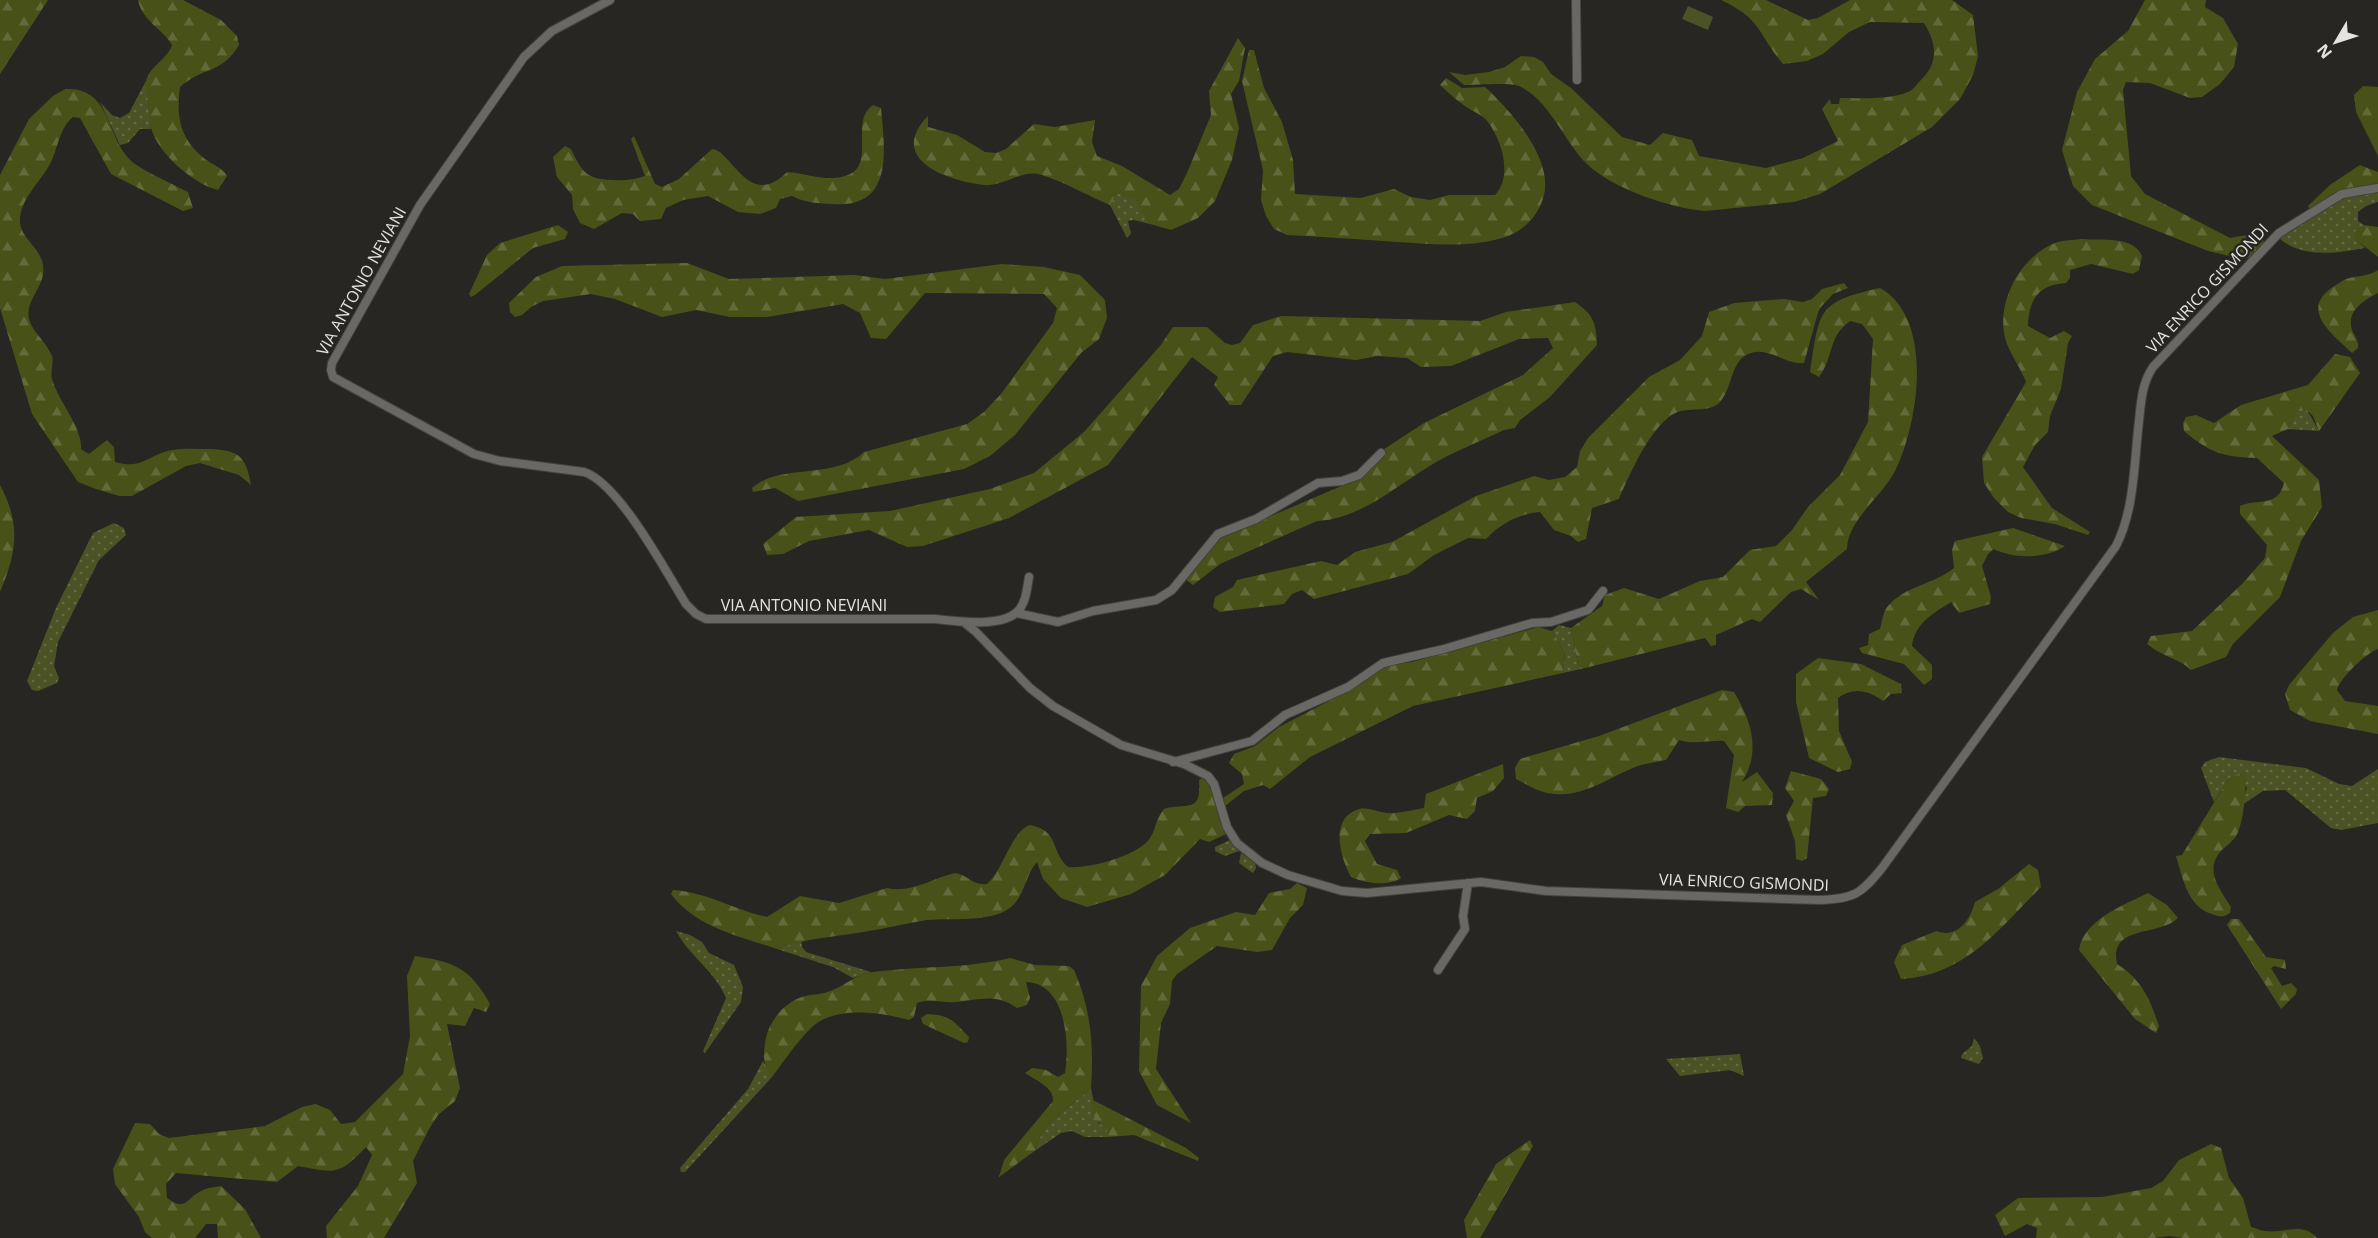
<svg xmlns="http://www.w3.org/2000/svg" width="2378" height="1238" font-family="'Open Sans',sans-serif">
<style>
.grass{fill:url(#grass-dots)}
.forest{fill:url(#forest-firs)}
.garden{fill:#4b5324}
.lines{fill:none;stroke-linecap:round;stroke-linejoin:round}
.minor-casing{stroke:#44423f;stroke-width:10}
.minor{stroke:#6a6864;stroke-width:8}
.labels{text-anchor:middle;stroke-width:5;stroke-linejoin:round;paint-order:stroke}
.street-label{font-size:16px;fill:#e4e3e0;stroke:#282622}
</style>
<defs>
<pattern id="grass-dots" width="8" height="8" patternUnits="userSpaceOnUse" patternTransform="scale(1.5)"><rect width="8" height="8" fill="#4b5324"/><path d="M2 2h.1M6 6h.1" fill="none" stroke="#656c44" stroke-width="1.8" stroke-linecap="round"/></pattern>
<pattern id="forest-firs" width="22" height="20" patternUnits="userSpaceOnUse" patternTransform="scale(1.5)"><rect width="22" height="20" fill="#485118"/><path d="M5 1l3.5 6h-7zM16 11l3.5 6h-7z" fill="#626a39"/></pattern>
</defs>
<rect width="100%" height="100%" fill="#282622"/>
<path class="grass" d="M146,81l5,48h-11l-12,14 -8,2 -20,-43 12,13 8,3 9,-5z
M2378,190v12l-12,4 -8,6v9l6,4 -9,7 -1,5 11,11c-28,5 -63,11 -86,-10l69,-42z
M1117,193l18,5 15,26 -16,-4 -6,1 3,13 -4,4 -17,-33z
M2307,410l12,21 -31,-2 8,-17z
M114,523l10,5 2,7 -27,25 -41,82 -4,24 5,12 -2,5 -19,8 -6,-1 -5,-9 29,-73 37,-75z
M1559,625l12,3 7,36 7,4 -22,5 2,-20 -13,-22z
M2219,757l87,11 33,16 13,2 26,-17v54l-37,7 -10,-2 -46,-38 -22,1 -21,14 5,-18 -18,-9 -15,24 -13,-34 4,-6z
M1230,840l9,11 -14,5 -10,-5v-4z
M1241,853l14,10 1,5 -3,5 -14,-10z
M676,931l14,4 12,7 7,11 25,12 9,22 -2,15 -36,51 -2,-2 23,-53c-11,-27 -35,-40 -50,-67z
M801,940l1,7 4,5 65,20 -18,6 -20,-11 -56,-18z
M1974,1038l6,8 3,12 -4,6 -18,-6 1,-4 10,-8z
M1740,1054l4,22 -14,-6 -50,6 -14,-17z
M763,1061l9,16 -87,95h-4l-1,-4 68,-79z
M1091,1088l7,35 8,4 3,10h-24l-13,-6 -11,2 -25,17c4,-27 36,-44 55,-62z"/>
<path class="forest" d="M0,0h48l-48,74z
M138,0h45l38,20 16,16 2,9c-17,29 -37,22 -59,42 -4,31 0,52 25,72 8,6 17,8 22,17l-9,14c-25,-6 -60,-37 -67,-62 -2,-8 -2,-18 -3,-27 -1,-6 -3,-13 -2,-19 2,-15 22,-23 26,-37 -10,-17 -30,-24 -34,-45z
M1721,0h45l42,20 10,-2 32,-18h102l21,15 5,41 -5,19 -13,24 -28,28 -112,67 -26,8 -89,9c-35,-3 -91,-22 -117,-46 -25,-24 -37,-64 -69,-79 -9,-4 -43,-1 -55,-1l-15,-13 16,3 24,-3 16,-5 16,-11 13,1 9,5 8,12 20,14 51,49 28,8 13,-12 29,7 7,16 67,12 37,-10 35,-17 -16,-32 8,-10 1,5h8l1,-6c19,0 53,2 70,-7 4,-2 7,-7 10,-10 19,-18 17,-37 4,-58l-54,-1 -21,10 -26,22 -16,7 -24,3c-26,-31 -21,-45 -62,-64z
M2145,0h61l-1,7 18,11 15,26 -4,23 -14,17 -18,13 -12,1 -40,-15 -24,-1 -3,8 8,86 14,18 85,44 22,-4 11,3 1,7 -13,13 -8,2 -35,-8 -116,-46 -19,-19 -11,-36 15,-58 18,-33 33,-28z
M1238,38l7,10 -6,33 -8,13 8,34 -7,32 -17,41 -17,17 -27,12 -21,-6 -16,-26 -17,-5 -7,12c-17,-7 -56,-28 -72,-31 -18,-3 -36,13 -54,11 -37,-4 -98,-26 -56,-69v11l29,8 28,17 11,1 10,-4 28,-25 21,3 40,-7 -3,22 5,14 25,10 48,29 9,-6 8,-16 24,-58 -2,-24z
M1249,50h5l10,38 18,34 11,38 2,34 66,4 33,-9 17,8 19,3 19,-5h46c18,-19 7,-54 -7,-73 -5,-7 -16,-11 -23,-16 -9,-6 -17,-14 -25,-21l6,-7 16,10 23,-1c26,24 68,71 59,108 -5,21 -22,38 -42,43 -35,10 -70,6 -105,4 -37,-3 -73,-5 -110,-7l-13,-6 -8,-13 -5,-16 2,-30 -21,-89z
M2363,86l15,1v69l-22,-44 -2,-17z
M65,89c49,-2 39,51 70,75 16,11 36,19 53,28l5,16 -10,3 -72,-37 -31,-56 -7,-1c-13,10 -15,30 -22,45 -9,19 -32,37 -31,60 1,19 27,28 23,53 -3,16 -20,30 -13,47 4,11 17,21 22,34 2,8 -2,16 0,23 6,22 31,49 29,70l8,5 18,-14 7,7 1,15c28,8 32,-7 57,-12 12,-2 25,-1 37,-1 30,1 37,7 42,36l-12,-10 -39,-12 -14,3 -54,30h-13l-23,-7 -18,-7 -46,-68 -32,-106v-133l29,-56 24,-23z
M873,105l8,3c4,43 13,101 -49,96 -15,-1 -27,-1 -40,-8l-12,3 -4,9 -16,6 -22,-2 -30,-16 -25,4 -17,8 -5,11 -21,2 -7,-7 -11,-1 -28,16 -14,-6 -7,-14 -1,-14 -15,-18 -4,-20 12,-11 6,3c11,23 15,30 41,31 13,1 21,0 33,-4l-14,-37 3,-3 21,48 7,3 17,-8 33,-30c20,1 36,62 75,23 15,1 32,7 47,6 50,-3 12,-55 39,-73z
M2360,165l18,7v11l-44,10 -23,18 -3,-5 22,-21z
M558,225l10,7 -3,7 -32,9 -58,47 -4,2 -2,-3 18,-39 13,-12z
M2364,225l14,2v30l-24,-19v-6z
M2082,239c19,2 51,-4 60,17l-3,14 -6,4 -42,-10 -21,6v8l-4,5c-28,2 -37,16 -38,43l22,12 14,-7 8,5 -4,7 -7,46 -11,27 -2,16 -13,13 -12,22 29,41 38,24 -2,3 -33,-11 -34,-6 -13,-6 -14,-14 -10,-15 -2,-26 44,-75c-5,-13 -14,-25 -19,-38 -14,-37 12,-87 48,-101 8,-3 19,-3 27,-4z
M687,263l42,16 126,-4 30,4 117,-15 42,3 36,8 25,25 2,18 -8,21 -18,14 -66,82 -25,21 -26,13 -166,32 -23,-13 -22,4 -1,-4c30,-26 81,-7 112,-36l103,-28 17,-12 17,-18 52,-71 4,-15 -13,-14 -119,-1 -39,46 -15,-1 -11,-25 -17,-9 -76,13h-37l-34,-7 -34,7 -47,-18 -24,-5 -48,7 -12,6 -9,8 -7,2 -5,-5 -1,-9 27,-26 26,-11z
M2378,270v23c-14,7 -32,18 -26,37 3,7 7,11 6,18l-6,5c-17,-17 -52,-41 -22,-64 5,-3 11,-8 16,-10 12,-4 22,-2 32,-9z
M1844,283l4,5 -15,6 -14,15 -15,54c-17,2 -36,-16 -53,-10 -21,6 -18,35 -31,49 -9,10 -27,6 -39,9 -27,6 -52,65 -62,88l-27,9 -6,31 -8,3 -7,-6 -17,-6 -14,-18c-22,2 -39,11 -54,27l-18,-1 -34,17 -26,19 -94,25 -12,-9 -10,4 -8,10 -64,8 -7,-5 2,-10 18,-10 4,-7 84,-19 16,4 18,-13 37,-10 84,-46 58,-20 15,4 16,-3 12,-10 3,-16 8,-13 61,-61 31,-17 22,-24 7,-24 25,-9 50,-4 19,3 9,-3 10,-10z
M1880,288c54,30 39,133 16,181 -12,26 -49,51 -49,80l-41,33 13,18 -18,-11 -10,3 -31,30 -8,-3 -36,16v10l-5,1 -6,-8 -120,30 -7,-4 -7,-36 31,-22 3,-11 19,-7 35,11 41,-18 23,-4 27,-27 26,-4 16,-16 16,-23 32,-32 28,-53 5,-83 -11,-15 -12,-3c-23,17 -15,34 -31,56l-9,-5c10,-60 5,-70 70,-84z
M1575,302c19,13 21,21 22,43l-47,52 -30,23 -5,8 -11,2c-25,12 -52,22 -76,37 -34,21 -69,52 -111,54l-97,43 -27,21 -8,-6 30,-39 16,-10 21,-6 99,-42 21,-25 52,-34 99,-48 30,-27 -5,-10 -29,1 -68,27 -30,1 -14,-9 -29,-2 -22,4 -69,-8 -14,4 -32,49h-11l-16,-20 4,-8 -26,-20 -84,108 -99,53 -86,28 -16,1 -38,-17 -60,11 -26,13 -16,1 -4,-11 33,-27 94,-6 100,-22 44,-16 50,-41 76,-86 13,-19h34l18,16 7,2 8,-2 13,-18 28,-9 199,5 26,-9z
M2335,354l15,3 10,16 -41,58 -6,-15 -6,-6 -11,2 -8,17 -16,7 47,44 3,27 -21,34 -21,56 -47,47 -7,13 -35,13c-12,-12 -29,-13 -44,-26l4,-8 41,-5 50,-47 23,-26 2,-13 -27,-31v-8c18,-8 38,2 44,-23l-27,-25c-34,-1 -47,-5 -73,-27l-1,-8 3,-6 10,-2 18,8 27,-18 67,-20z
M0,485c21,39 17,67 0,107z
M2013,528l52,18c-18,13 -52,13 -71,3l-6,5 -6,12 9,31 -1,7 -31,9 -8,-11c-19,12 -36,21 -39,44l20,19v14l-8,6 -20,-21 -42,-11 -3,-5 9,-3 1,-11 11,-5c2,-7 3,-18 8,-23 17,-20 46,-22 66,-38l-2,-18 3,-9z
M2378,610v39c-12,4 -38,29 -41,41l8,11 33,5v28l-68,-13 -20,-11 -5,-16 4,-9 44,-52 20,-16z
M1538,627l14,4 13,22 -2,20 -150,33 -103,51 -40,32 -7,-4 -19,6 -19,15 -2,-8 21,-14 -2,-10 -13,-11 5,-9 21,-8 24,-19 65,-34 43,-28 25,-3z
M1818,658l43,6 40,20 1,9 -11,1 -8,7c-15,-11 -30,-14 -45,-3l1,33 13,31 -2,7 -12,3 -29,-14 -13,-56v-28z
M1722,690l12,2c18,30 27,60 8,90l15,-10 16,21 -1,12 -27,1 -7,6 -12,-4 8,-53 -10,-14c-16,-1 -31,4 -45,-1l-13,20c-9,2 -19,3 -28,6 -27,10 -53,31 -84,28 -14,-1 -26,-9 -38,-15l-1,-11 5,-9 79,-23z
M1503,764l1,14 -11,13 -16,7 -2,13 -8,8 -18,-4 -43,18 -36,1 -5,7 12,23 20,6 4,8c-13,9 -36,5 -50,-1 -11,-20 -22,-59 8,-68 9,-2 19,3 28,4 11,1 25,-3 37,-5l2,-14z
M1791,771l30,8 8,10 -3,7 -13,2 -6,60 -5,3 -6,-2 -1,-18 -9,-26 8,-14 -9,-13z
M2245,771c2,14 -1,52 -9,65 -4,6 -11,11 -16,16 -16,19 1,39 11,55l-1,6c-8,5 -10,4 -18,1 -24,-7 -29,-35 -36,-58l6,-1 47,-77z
M1202,778c12,6 18,42 24,56l-17,8 -9,-3 -35,36 -34,19 -44,13 -26,-9 -18,-19 -6,-17c-13,14 -12,39 -32,49 -21,11 -55,7 -78,9 -21,3 -42,9 -64,12 -29,5 -57,6 -86,17 -38,-13 -80,-21 -106,-55l2,-4c34,2 61,20 94,27l33,-21 39,7 48,-15c23,6 46,-10 68,-15 13,2 18,13 32,11 17,-15 25,-54 43,-59 30,6 20,26 38,42 20,2 64,-10 79,-25 9,-9 8,-24 17,-33 22,-7 38,6 35,-29z
M2029,864l9,6 3,17c-42,42 -76,89 -140,92l-7,-17 8,-17 34,-14c22,8 34,-11 39,-29l23,-13z
M1297,883l10,5 -4,17 -13,13 -18,32 -15,2 -40,-6 -40,28 -5,7 -2,23 -9,19 -5,46 35,54 -34,-18 -18,-34 2,-85 16,-30 33,-28 46,-16 19,3 14,-22 21,-4z
M2148,893l19,12 11,13c-19,19 -69,6 -61,46 25,16 33,35 42,62l-3,7 -21,-14 -56,-69c4,-30 45,-45 69,-57z
M2231,919h8l27,38 19,3 1,9 -12,-3 -3,2 11,18 9,-3 6,6 -1,5 -15,15 -54,-84z
M415,956c40,6 55,12 75,48l-4,8 -12,-4 -9,18 -18,-2 13,64 -5,13 -17,14 -9,14 -16,32 4,22 -33,55h-57l-1,-12 32,-40 14,-31 -6,-8c-28,29 -30,26 -68,19l-21,16 -101,-9 -10,11 1,14c19,14 18,1 34,-7 5,-3 14,-4 20,-5l24,23 16,29h-43l-1,-14h-11l-11,14h-43l-7,-6 -6,-15 -24,-33 -2,-15 22,-46 15,1 9,10 10,4 96,-12 37,-19 13,-3 15,6 11,14 14,-2 48,-48 7,-38 -3,-60z
M1010,958l25,7 34,1 5,4c17,38 20,77 17,118 -19,18 -51,35 -55,62l-37,27 5,-17 49,-59c1,-14 -18,-21 -28,-28l7,-5 14,2 12,7 7,-4c5,-30 1,-90 -39,-91l4,16 -3,7 -10,3c-21,-15 -38,-8 -61,-6 -13,1 -27,-4 -39,1l-3,14 -5,3c-29,-8 -76,-15 -99,9 -14,14 -26,32 -38,48 -10,-14 -9,-23 -6,-39 4,-19 20,-37 39,-42 7,-2 15,-1 22,-4 16,-4 28,-18 46,-20 46,-6 91,-3 137,-14z
M927,1014c24,1 26,7 42,23l-1,5 -4,1 -41,-19 -2,-6z
M1091,1099l95,49 13,10 -1,3 -64,-26 -25,2 -3,-9c-12,-7 -15,-15 -15,-29z
M1530,1140l3,6 -51,89 -2,3h-13l-3,-18 32,-56z
M2211,1144l10,4 8,30 14,20 8,29c5,1 10,4 14,4 19,3 37,-10 52,7h-134l-14,-2 -16,2h-117l1,-10 -10,-4 -22,12 -10,-21 23,-17 84,-1 49,-9 12,-7 16,-21z"/>
<path class="garden" d="M1688,6l25,11 -5,13 -26,-11z"/>
<g class="lines">
<defs>
<path id="minor" d="M610,0l-58,31 -28,26 -104,148 -88,158 -1,7 2,7 141,77 26,7 84,11c35,11 82,100 102,132l10,10 10,5h229c20,2 65,9 82,-7 9,-8 10,-24 12,-35
M1576,0l1,80
M1016,613l42,9 35,-11 63,-11 16,-10 46,-56 38,-15 62,-36 24,-2 17,-6 22,-22
M966,624l10,8 54,56 23,18 68,39 63,19 24,12 6,8 13,43 10,16 25,20 26,12 54,16 25,2 114,-11 65,9 273,9c35,-1 42,-6 63,-32l234,-322c19,-37 18,-85 23,-125 2,-19 3,-38 14,-54l126,-134 63,-39 36,-6
M1173,762l79,-21 33,-26 63,-28 35,-24 61,-14 88,-26 19,-1 37,-12 15,-19
M1438,970l27,-41 -2,-13 5,-33"/>
</defs>
<use href="#minor" class="minor-casing"/>
<use href="#minor" class="minor"/>
</g>
<g class="labels">
<g class="street-label">
<text transform="translate(361 281) rotate(-61)" y="6">VIA ANTONIO NEVIANI</text>
<text transform="translate(2207 288) rotate(-47)" y="6">VIA ENRICO GISMONDI</text>
<text x="804" y="611">VIA ANTONIO NEVIANI</text>
<text transform="translate(1744 882) rotate(2)" y="6">VIA ENRICO GISMONDI</text>
</g>
</g>
<g transform="translate(2336 42) rotate(231)" stroke="#282622" stroke-width="4.5" paint-order="stroke">
<path d="M0-4.5L10 22L0 15L-10 22Z" fill="#e4e3e0"/>
<text y="-9" font-size="16" font-weight="bold" text-anchor="middle" fill="#e4e3e0">N</text>
</g>
</svg>
